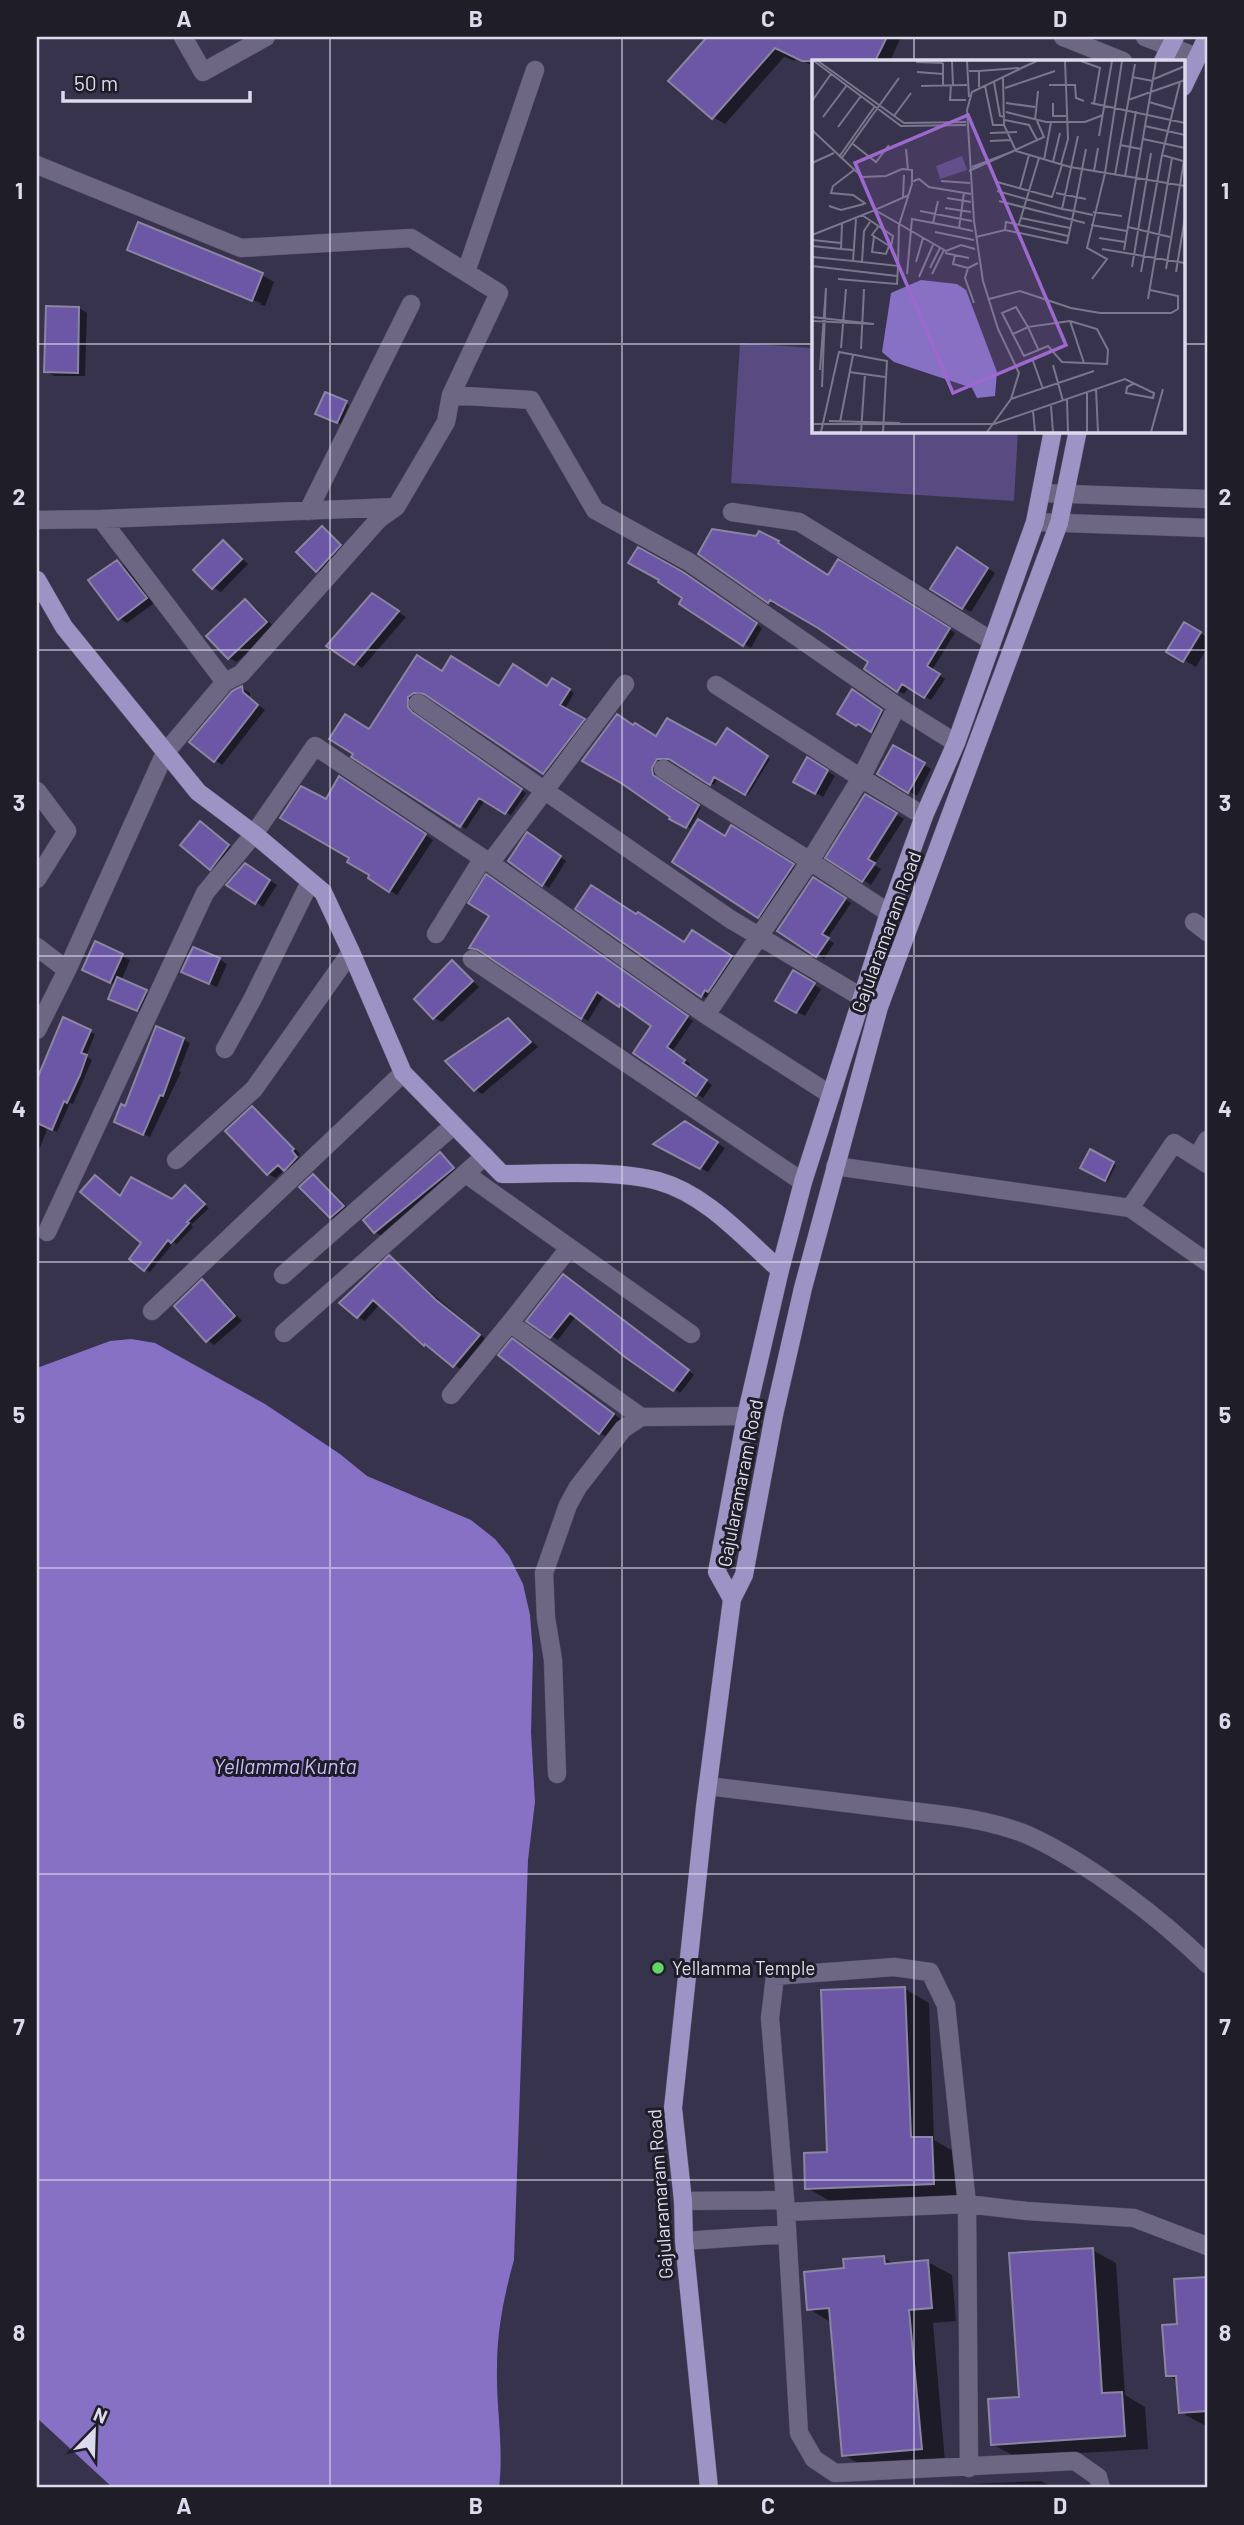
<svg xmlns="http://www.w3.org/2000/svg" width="1244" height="2525" font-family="Barlow,sans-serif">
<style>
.green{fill:#594b81}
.water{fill:#8771c4}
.shadow{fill:#0007}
.building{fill:#6c56a6;stroke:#8a85a2;stroke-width:2}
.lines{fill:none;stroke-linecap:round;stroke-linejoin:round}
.minor-casing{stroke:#555065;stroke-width:19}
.major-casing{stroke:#555065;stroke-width:19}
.minor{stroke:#6d6784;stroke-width:18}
.major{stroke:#9e93c5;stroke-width:18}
.grid{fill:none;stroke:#dddbeb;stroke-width:2;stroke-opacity:0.55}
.poi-dot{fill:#64d468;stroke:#1f1d28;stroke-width:2.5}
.labels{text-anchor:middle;stroke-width:6;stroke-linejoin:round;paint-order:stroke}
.street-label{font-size:19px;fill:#dddbeb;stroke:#1f1d28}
.poi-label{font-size:19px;fill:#dddbeb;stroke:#1f1d28;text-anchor:start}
.water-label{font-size:21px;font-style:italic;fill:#cbbdff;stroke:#1f1d28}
.inset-road{fill:none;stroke:#7a768c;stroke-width:2}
.view{fill:#9d69ce;fill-opacity:0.15;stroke:#9d69ce;stroke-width:3.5}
.inset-edge{fill:none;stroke:#dddbeb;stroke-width:3.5}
.neatline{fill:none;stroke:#dddbeb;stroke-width:2.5}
.grid-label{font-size:23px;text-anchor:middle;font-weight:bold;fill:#dddbeb}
</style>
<rect width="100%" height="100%" fill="#38334c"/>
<path class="green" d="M740,343l73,5 1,82 204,1 -4,70 -283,-18z"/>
<path class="water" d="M131,1339l24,4 110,61 75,50 27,22 104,44 24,19 14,17 14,28 7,31 3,39 -2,78 4,70 -7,58 -14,400c-10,36 -17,70 -17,108 -1,42 7,77 2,120h-386l-76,-70v-1050l73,-27z"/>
<path class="shadow" d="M710,37h12l10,8 4,-8h165l-11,24h-76v5l-18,-8 -1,3 -11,-4 -59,67 -12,-7 -42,-37z
M129,249l133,26 12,7 -9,24 -5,-1 1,-2z
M79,308l8,5 -2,63h-31l-8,-5z
M346,403l3,2 -8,19 -20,-9z
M323,528l25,22 -23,25 -27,-23z
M759,533l25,13 -1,2 45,29 10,-15 117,71 -23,37 13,9 -14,21 -22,-13 -5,7 -6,-3 -32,-22 4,-7 -51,-36 -42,-24 -2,3 -6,-4 -69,-47 57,-16z
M223,543l25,21 -27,28 -8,-5z
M965,553l30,20 -24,39 -39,-23z
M117,562l8,4 29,37 -27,20 -8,-5z
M690,578l72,50 -11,20 -7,-4z
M380,600l26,17 -44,51 -7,-5z
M245,601l8,4 21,22 -37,35 -8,-4z
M1185,624l22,13v11l-11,19 -27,-16z
M418,658l25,15 56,15h48l5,-8 22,13 -9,16 24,14 -40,53 -124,-82 -10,5 -3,8 5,11 109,75 -15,22 -26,-15 -19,29 -112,-73z
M242,688l8,5v5l15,12 -43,55 -7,-5z
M859,695l29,20 -10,19 -13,-8 -2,2 -24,-14z
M634,727l23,11 59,9 12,-17 42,29 -22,36 -30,-18 -4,8 -40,-25h-13l-7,10 2,9 45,29 -11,20 -19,-10 1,-2 -50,-34z
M893,747l38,22 -14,27 -38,-23z
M807,759l28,17 -12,21 -28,-16z
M348,783l85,57 -36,55 -27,-17 2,-3 -20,-17 -26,-57z
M865,796l39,23 -30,46 7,4 -10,16 -8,-5z
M732,827l67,42 -34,51 -6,-4 -34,-78z
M209,828l27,23 -18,22 -7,-5z
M534,838l32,23 -17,27 -6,-4z
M245,865l32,20 -14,22 -7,-5z
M814,879l37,24 -24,36 7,4 -10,16 -22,-12z
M493,880l200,141 -21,31 18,12 -2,4 24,17 -9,13 -6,-4 -44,-68 -26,-19 -2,2 -21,-14 -16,26 -103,-69 -13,-4 19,-32z
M693,932l44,28 -29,39 -6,-3z
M96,943l34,17 -9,21 33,15 -8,18 -28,-11 -2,-18 -24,-11z
M219,959l8,5 -10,23 -26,-11z
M453,963l7,4 19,20 -37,35 -8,-4 -18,-19z
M794,972l27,17 -16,27 -28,-16z
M64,1020l31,14 -9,22 6,4 -19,44 -3,-1 -13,29 -9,-5 -11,28v-74z
M508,1020l8,4 22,23 -56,47 -7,-5z
M183,1039l7,4 -11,28 2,1 -31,65 -27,-12 3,-17z
M253,1108l7,5 40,41 -2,3 6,6 -12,11 -7,-5 -9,9 -8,-4z
M685,1123l40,25 -17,24 -52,-28z
M1090,1152l26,13 -8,16 -26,-13z
M440,1154l7,4 12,15 -77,63 -7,-4 -10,-12z
M314,1176l7,4 30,31 -12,11 -8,-5 -29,-30z
M186,1187l23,21 -18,17 2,2 -16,17 -3,-2 -24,30 -5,-2 -1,-27 -22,-45 50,3z
M390,1258l97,82 -25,30 -37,-26 -45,-40 -15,17 -7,-4z
M570,1280l124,95 -14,18 -104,-77 -18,24 -29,-20z
M203,1281l7,5 32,35 -28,24 -7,-5z
M520,1345l101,74 -14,18 -8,-4z
M905,1989l24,14 5,137 21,12 2,45 -127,4 -23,-13 22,-35z
M1092,2250l24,13 9,132 20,12 3,42 -132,8 -24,-13 29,-45z
M884,2258l11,6 33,-2 24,13 4,46 -23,2 12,139 -78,6 -23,-13 -12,-132 -23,-14 37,-39z
M1207,2279v146h-3l-24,-13 -2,-31 -10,-6 11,-49 -3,-45z
M1041,2481l12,7h-134v-2z"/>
<path class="building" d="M707,37h180l-12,24h-73l-27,-13 -63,71 -44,-38z
M138,222l125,51 -11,28 -125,-51z
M46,306l33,1 -1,66 -34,-1z
M325,392l22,9 -10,22 -22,-9z
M322,526l19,19 -25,27 -20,-20z
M712,529l44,7 3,-5 20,10 -1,2 50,32 10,-16 112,69 -23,38 13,8 -16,24 -22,-14 -5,8 -33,-23 4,-7 -50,-34 -48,-28 -2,3 -70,-49z
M223,540l19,19 -30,30 -19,-19z
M638,547l45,25 74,51 -14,23 -64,-42 3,-6 -24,-16 1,-2 -31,-17z
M957,547l31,21 -26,41 -32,-20z
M117,560l30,38 -29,22 -30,-40z
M372,593l27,18 -45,54 -28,-19z
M245,599l22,23 -39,37 -22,-23z
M1184,622l17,10 -18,30 -17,-10z
M417,655l25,16 9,-15 48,30 14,-22 34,22 5,-8 18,11 -10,16 25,14 -42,55 -119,-80 -10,-1 -6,4v10l4,5 110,77 -17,25 -26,-16 -19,29 -109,-70 2,-3 -24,-15 16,-25 24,15z
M242,686l1,6 15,13 -44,57 -25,-20 43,-51z
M852,689l30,21 -11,22 -13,-8 -2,2 -19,-12z
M617,714l16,11 2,-2 21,13 11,-18 49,27 11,-17 41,28 -23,39 -31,-18 -4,8 -41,-26h-12l-5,9 1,7 46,30 -13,23 -17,-9 1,-2 -49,-34 -39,-22z
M893,745l32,18 -17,30 -31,-19z
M807,757l21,13 -13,24 -22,-12z
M339,776l87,58 -37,58 -21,-14 1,-3 -22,-13 2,-4 -69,-40 21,-32 25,13z
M865,794l32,19 -29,46 7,4 -13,19 -37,-24z
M698,819l27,17 6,-11 63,39 -36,54 -86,-56z
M200,821l29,24 -19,25 -30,-25z
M527,832l34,24 -19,30 -34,-25z
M245,863l25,17 -15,24 -29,-19z
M486,874l202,142 -21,31 18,13 -2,3 24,17 -11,16 -63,-43 18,-27 -31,-22 -1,3 -22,-15 -16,27 -103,-69 -9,-2 20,-32 -21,-13z
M813,877l33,21 -24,36 7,4 -13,19 -39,-26z
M591,885l45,29 2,-2 46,30 8,-12 40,26 -24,36 -3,-2 -4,7 -126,-88z
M95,941l28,13 -13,29 -28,-13z
M193,947l27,11 -11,26 -28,-12z
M452,960l21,21 -40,38 -19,-20z
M793,970l22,13 -19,30 -21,-12z
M117,977l30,13 -10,21 -29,-12z
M63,1017l28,13 -10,23 6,2 -7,20 -13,28 -3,-2 -12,29 -15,-7v-44z
M508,1018l23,24 -57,49 -29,-30z
M156,1026l28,12 -21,58 -3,-1 -17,40 -29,-13 7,-18 4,2z
M252,1106l42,43 -2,2 5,6 -13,14 -6,-6 -11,10 -42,-44z
M685,1121l33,21 -18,27 -47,-25z
M1090,1149l24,13 -9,19 -25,-13z
M440,1152l14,16 -80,65 -11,-13z
M313,1174l31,32 -14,12 -31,-31z
M95,1175l25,21 11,-19 41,22 13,-14 20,19 -18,18 2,1 -18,20 -3,-3 -24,31 -15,-12 12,-16 -61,-51z
M389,1255l47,45 44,35 -27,32 -28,-23 -1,2 -51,-46 -16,18 -18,-15z
M563,1274l126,96 -16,21 -48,-34 -55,-44 -20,25 -24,-17z
M202,1279l33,37 -29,26 -32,-36z
M512,1338l102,76 -15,20 -101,-79z
M905,1987l6,150h21l2,47 -129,5 -1,-36 23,-1 -6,-162z
M1093,2248l9,145 20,-1 3,44 -134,9 -3,-46 31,-2 -10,-144z
M884,2256l1,8 43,-4 4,48 -23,2 13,139 -80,7 -13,-148 -22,2 -3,-38 40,-4 -1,-9z
M1207,2277v134l-28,2 -3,-37h-10l-4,-51 15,-1 -3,-45z"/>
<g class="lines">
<defs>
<path id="minor" d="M183,37l20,35 63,-35
M1063,37l60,24
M1145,37l52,20
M37,165l204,83 170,-10 88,55 -48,102 -5,27 -50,85 -17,12 -138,155 -16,8 -60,71 -98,217 -30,60
M466,272l69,-202
M451,395l80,5 64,110 94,52 208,144 59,37
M1041,493l166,6
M308,511l103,-207
M732,512l67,10 193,119
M101,519l124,163
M37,520l64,-1 295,-12
M1035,522l172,6
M716,685l145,93 63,38
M418,703l312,216 131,78
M663,769l147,92 79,52
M37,791l30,40 -30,48
M490,863l135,-179
M1194,922l13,10
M436,934l47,-76
M37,947l30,23
M472,959l331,223
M225,1049l28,-51 57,-116
M831,1095l-125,-80 104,-154 51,-83 36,-72
M1197,1157l10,-17
M176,1160l78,-71 97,-137
M835,1166l295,42 77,54
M466,1174l225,160
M1130,1208l44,-65 33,21
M47,1232l158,-339 49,-59 61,-88 175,117 216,152
M569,1248l-59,75 131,94
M283,1275l171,-150
M152,1311l251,-238
M284,1333l201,-177
M451,1395l59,-72
M557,1774l-4,-114 -7,-42 -2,-45 24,-68 10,-18 45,-58 18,-12 105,-1
M708,1786l244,30c27,4 53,9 78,20 58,27 131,82 177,128
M683,2201l102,-1
M786,2212l181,-8 2,264
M684,2241l103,-7
M1101,2488l-3,-11 -23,-16 -240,12 -21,-14 -15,-26 -13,-221 -16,-194 5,-42 119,-9 36,5 16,33 21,199 60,7 107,7 73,28"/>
<path id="major" d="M1163,61l12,-24
M1183,87l24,-50
M37,580l27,47 134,165 56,42 69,58 28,60 52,121 99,101c46,0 113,-5 156,7 48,13 86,57 122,89
M732,1599l-15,-27 29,-156 34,-146 23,-88 86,-269 35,-97 32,-73 79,-221 18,-92
M709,2488l-25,-247 -1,-40 -10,-93 32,-301 27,-208 12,-24 30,-160 29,-127 76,-281 180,-484 19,-93"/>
</defs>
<use href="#minor" class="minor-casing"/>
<use href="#major" class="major-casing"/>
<use href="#minor" class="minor"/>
<use href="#major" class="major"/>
</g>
<path class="grid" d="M330,37v2451M622,37v2451M914,37v24M37,344h777M1183,344h24M914,430v2058M37,650h1170M37,956h1170M37,1262h1170M37,1568h1170M37,1874h1170M37,2180h1170"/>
<circle class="poi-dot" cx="658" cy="1968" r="7"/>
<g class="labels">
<g class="street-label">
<text transform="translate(886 932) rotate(-70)" y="7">Gajularamaram Road</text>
<text transform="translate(740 1483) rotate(-79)" y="7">Gajularamaram Road</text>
<text transform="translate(660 2194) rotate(-94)" y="7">Gajularamaram Road</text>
</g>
<g class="poi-label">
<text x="672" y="1975">Yellamma Temple</text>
</g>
<g class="water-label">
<text x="285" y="1774">Yellamma Kunta</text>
</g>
</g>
<g transform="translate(812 60)">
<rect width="373" height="373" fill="#38334c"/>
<path d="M150,96l5,14 -27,9 -4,-13z" fill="#594b81"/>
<path d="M109,220l36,4 9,6 31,82 -2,24 -18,2 -5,-10 -78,-26 -12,-10 9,-59z" fill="#8771c4"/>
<path class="inset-road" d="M2,1l87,65 65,-1M6,1l86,62 62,-1M140,1l1,24M155,1l2,36M269,1l19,7 -6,35M104,2l27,1M131,3v22M205,10l20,-9M157,11h10v16M167,11l40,-3M105,12l26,2M191,17l1,48M320,17l21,4M342,19l31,-13M182,22l6,34 5,1M139,25l-1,15h16M237,25h26l1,13 8,3M109,26l46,-1M173,26l8,39h11M193,28l50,-17M316,40l57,-20M0,41l19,-27M337,42l24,7M194,43l29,4M241,43v13h13M279,43l94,20M194,52l40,10h39l18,-7M82,56l17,-23M11,57l24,-32M193,60l24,5 8,15M223,60l3,-29M192,65l12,26M333,66l40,9M26,67l23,-31M0,70l47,44 16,36 34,-15M178,73l27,-1M287,76l13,-75M331,79l42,9M178,81l21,-1M41,84l23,18 13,-17M308,85l21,4M94,89l2,21M204,91l54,16 115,19M350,95l21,6M27,97l36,-51M29,99l58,-81M232,100l7,-38M241,102l7,-29M0,103l22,-10M249,104l7,-25 -3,-78M160,107l42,-16M42,110l-21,16 -2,7 22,2 13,9M157,111l75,-34 -7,-16M282,111l4,-23M303,115l20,-111M313,117l11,-66M129,121l29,2M99,122l8,-3 10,8 42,7M185,122l55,15 10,-32M208,128l9,-33M185,131l65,18 16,-73M152,133l-5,35 14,3M244,133l30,6M91,137l1,-22M135,138l24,4M187,141l86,22M17,146l12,4 23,-6M133,148l26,4M250,149l12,2 12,-62M108,151l52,10M281,152l29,4M50,155l31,21 -2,11M209,158l49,10M30,163l-1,26 12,1M121,163l5,-22M207,164l20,-66M279,165l36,6M66,167l-6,8 19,12M316,167l42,10M193,169l1,-7 62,14M123,172l39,8M0,175l63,-25 71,41 15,-6 14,4M62,177l-2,15 14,2 3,-8M164,177l29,-7 62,13 7,-32 19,4M287,178l26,4M0,180l29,3M0,186l29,3M290,189l83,14M312,190l32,-189M133,193l24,5M143,195l-2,9 15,4M0,197l41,4 3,-42M41,201l45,5 1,-41 13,-41v-14l-10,-1 -16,7 -25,1M50,202l2,-31 6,-9M104,202l7,-24M0,206l85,10M320,207l19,-114M118,208l10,-20M354,209l18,-108M329,212l21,-117 18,-73M364,212l9,-55M95,214l5,-55 47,9M120,214l12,-24M107,217l14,-32M26,219l59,5 1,-18M280,219l15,-20 -20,-11 18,-75 17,-112M177,239l31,-8 51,17 29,5h71l7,-4v-13l-28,-6M336,239l24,-141M162,243l-9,-25 3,-10 10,-5M204,247l12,20 42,-6 27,8 11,21 -1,14 -45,-2 -14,-16 -24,10 -22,-43zM0,257l62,7 -62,-3M258,261l14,42M201,274l15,-7 11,24M29,288l5,-59M49,289l3,-60M221,301l10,28M241,305l10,36M8,310l6,-82M37,312l36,5M10,327l4,-99M284,329l2,43M199,339l83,-28M255,340l1,32M239,346l2,26M221,351l2,21M17,361l71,2M28,362l13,-67M0,364h182l131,-45 29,14 -1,5 -27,-5 1,-6 6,-3M9,372l18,-80 48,9 -4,71M49,372l4,-58M175,372l24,-33 8,-26 -21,-44 -15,-48 -9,-60 -7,-111 5,-18 48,-23M275,372v-39M339,372l12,-43"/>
<path class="view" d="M156,55l98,230 -113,48 -98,-230z"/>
<rect width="373" height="373" class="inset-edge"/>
</g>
<rect width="1244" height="2525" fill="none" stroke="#1f1d28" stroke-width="77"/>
<g transform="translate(94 2431) rotate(23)" stroke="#1f1d28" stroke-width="5" paint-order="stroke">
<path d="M0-5L12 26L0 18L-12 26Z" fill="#dddbeb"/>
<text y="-10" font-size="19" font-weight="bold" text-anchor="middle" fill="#dddbeb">N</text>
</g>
<path d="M63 91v10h187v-10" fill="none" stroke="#dddbeb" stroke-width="3.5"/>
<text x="74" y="91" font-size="21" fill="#dddbeb" stroke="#1f1d28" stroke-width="5" paint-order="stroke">50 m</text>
<rect x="38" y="38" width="1168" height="2448" class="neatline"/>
<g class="grid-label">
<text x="184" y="27">A</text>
<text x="476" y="27">B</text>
<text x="768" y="27">C</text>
<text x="1060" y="27">D</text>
<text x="19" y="199">1</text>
<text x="1225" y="199">1</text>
<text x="19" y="505">2</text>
<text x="1225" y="505">2</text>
<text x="19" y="811">3</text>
<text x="1225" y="811">3</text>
<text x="19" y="1117">4</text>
<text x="1225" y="1117">4</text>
<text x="19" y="1423">5</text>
<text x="1225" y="1423">5</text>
<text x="19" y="1729">6</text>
<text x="1225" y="1729">6</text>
<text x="19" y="2035">7</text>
<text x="1225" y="2035">7</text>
<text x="19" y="2341">8</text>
<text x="1225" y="2341">8</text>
<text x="184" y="2514">A</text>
<text x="476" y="2514">B</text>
<text x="768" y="2514">C</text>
<text x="1060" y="2514">D</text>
</g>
</svg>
